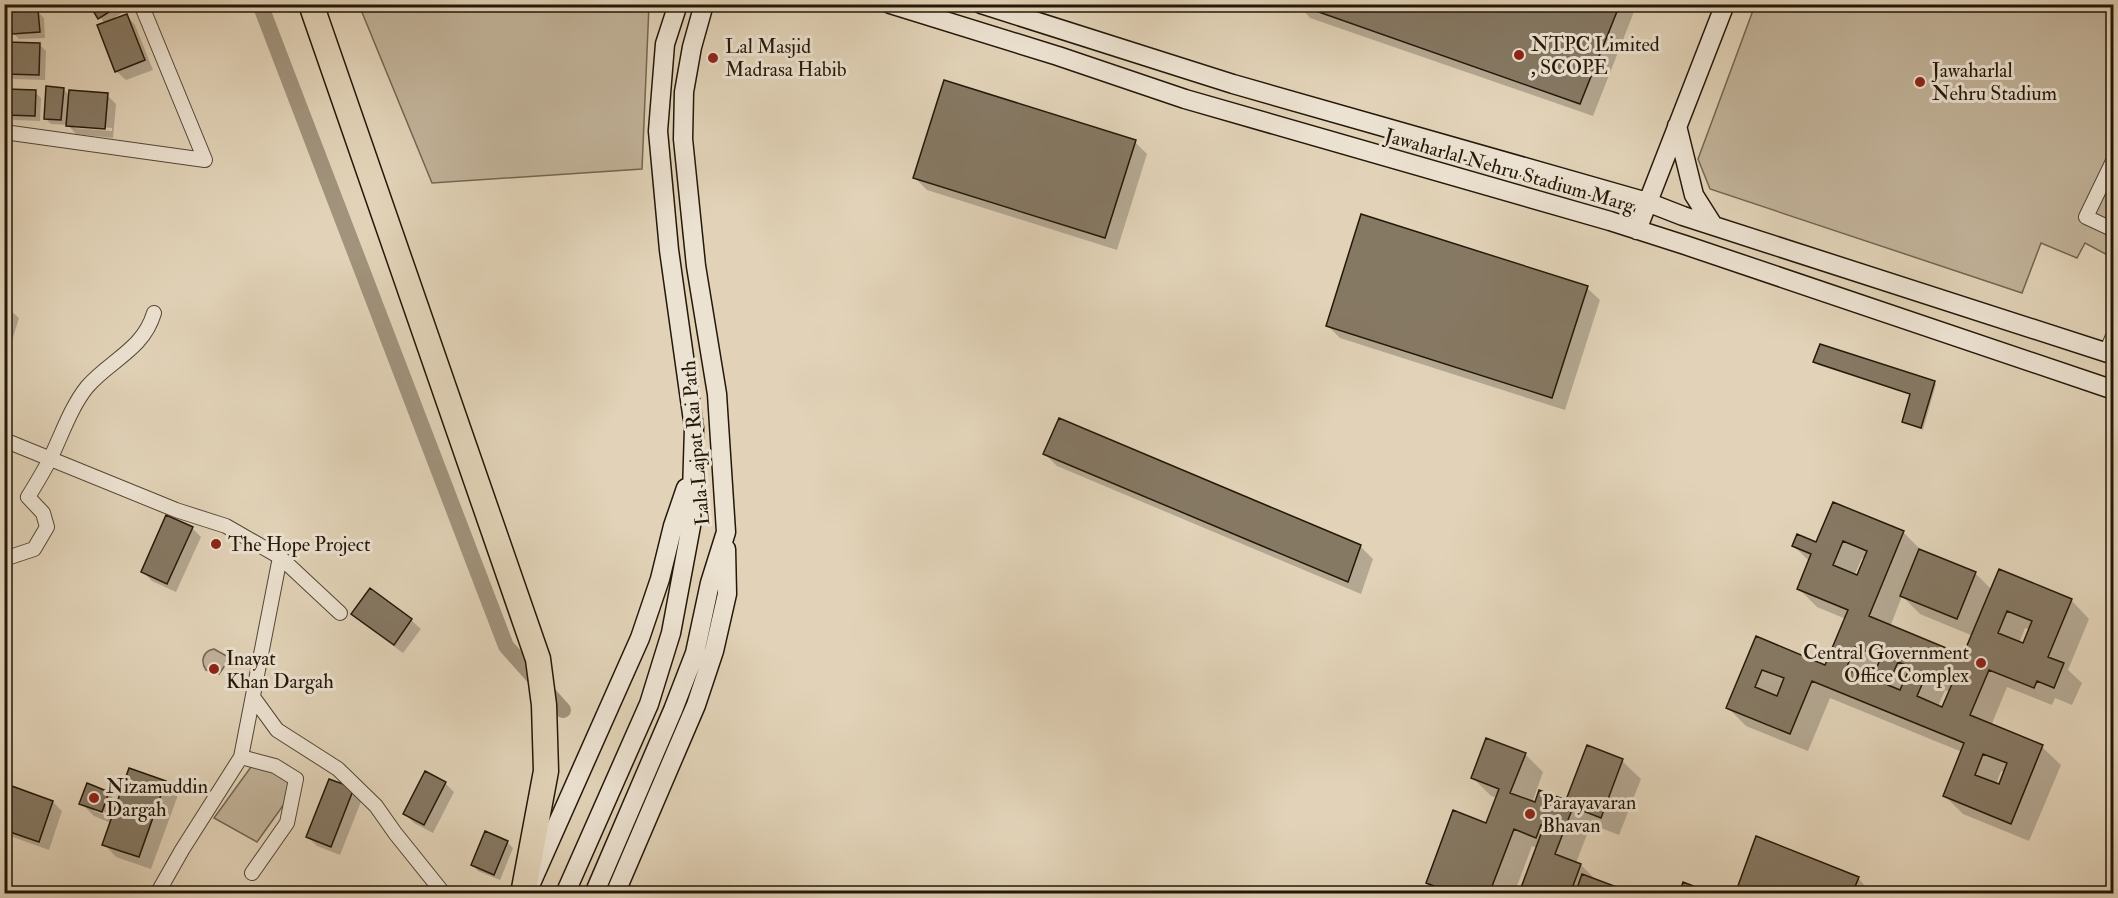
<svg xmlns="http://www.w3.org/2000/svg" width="2118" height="898" font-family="'IM FELL Double Pica',serif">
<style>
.green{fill:#c2b39a;stroke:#726652;stroke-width:1.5}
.shadow{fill:#0003;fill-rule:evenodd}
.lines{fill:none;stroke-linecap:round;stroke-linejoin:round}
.canal{stroke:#a1937c;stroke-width:16}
.building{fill:#867964;stroke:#231809;stroke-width:1.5;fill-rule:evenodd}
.street-casing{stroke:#534735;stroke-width:16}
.secondary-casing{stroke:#231809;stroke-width:21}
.highway-casing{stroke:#231809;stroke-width:27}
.street{stroke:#ece2d1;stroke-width:14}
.secondary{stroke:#ece2d1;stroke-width:18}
.highway{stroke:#e2d3b8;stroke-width:24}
.poi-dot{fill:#8f2418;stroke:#ece2d1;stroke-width:2}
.labels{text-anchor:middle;stroke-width:6;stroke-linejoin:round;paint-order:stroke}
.poi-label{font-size:20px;fill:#231809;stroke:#ece2d1;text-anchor:start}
.street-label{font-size:20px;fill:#231809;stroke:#ece2d1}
</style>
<rect width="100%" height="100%" fill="#e2d3b8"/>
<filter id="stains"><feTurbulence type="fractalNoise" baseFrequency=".00333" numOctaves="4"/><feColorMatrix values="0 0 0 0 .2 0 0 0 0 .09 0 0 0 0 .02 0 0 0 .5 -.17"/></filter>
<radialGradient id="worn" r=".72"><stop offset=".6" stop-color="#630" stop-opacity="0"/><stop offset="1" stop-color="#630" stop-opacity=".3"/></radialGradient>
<path class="green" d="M359,5h290l-7,164 -210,14z
M1755,5h358v253l-28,-15 -8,15 -36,-15 -19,50 -312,-104 -12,-30z
M214,649l16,9 -11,16 -13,-4c-6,-9 -3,-19 8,-21z
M256,760l41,26 -40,56 -43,-24z"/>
<path class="shadow" d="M14,4h30v5h-9l9,9 1,20 -26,1 -6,-6 9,-20z
M91,4h44l-21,14 1,2 11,-5 9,10 18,45 -27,10 -10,-9 -11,-47z
M1298,4h339l-44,112 -283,-98z
M40,45l6,6 -1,29 -31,-1 -6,-6z
M63,89l7,7 37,-1 9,9 -3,34 -37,-4 -8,-9 -17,-1 -6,-6zM75,125l37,3v3l-37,-3z
M35,92l6,6 -1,23 -26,-1 -6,-6z
M1135,142l12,12 -30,96 -190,-60 -12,-12z
M1587,288l13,12 -35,110 -225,-72 -13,-13z
M4,305l15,13 -15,49z
M1815,362l119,20 2,2 -13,46 -20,-9 9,-26 -94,-30z
M1044,453l316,93 13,13 -12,35 -304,-128z
M192,528l9,9 -25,55 -24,-11 -9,-9z
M1903,532l19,19 53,22 17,17 79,10 18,19 -21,51 14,13 -10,22 -17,-7 -3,7 -45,-18 -16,39 51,21 19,18 -32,76 -66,-27 -18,-18 17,-44 -132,-54 -22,53 -62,-25 -18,-18 29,-70 69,29 20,-48 -29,-12 -18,-18 11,-27 -16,-16zM1862,558l3,2 -8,17 -3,-1zM1902,596l18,18 53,22 -9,21 -74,-30zM2025,628l5,2 -6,15 -5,-2zM1874,664l5,2 -7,16 -5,-2zM1945,690l5,2 -7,17 -5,-2zM2001,771l4,1 -6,14 -3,-2z
M370,590l41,30 10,9 -18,24 -41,-30 -9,-9z
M1588,747l34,14 19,18 -22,56 -28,-11 -15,39 5,2 16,16 27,13h-102l-1,-2 16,-44 -5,-2 -18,48h-75l-11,-12 59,-58 10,-26 -6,-2 -19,-19 53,-23 18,18 -11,31 35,-2z
M165,783l13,12 -27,74 -35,-12 -12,-13 7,-21 -17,-7 -13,-13 27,-10 10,10zM94,808l15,6 -1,2 -14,-5z
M445,783l9,9 -21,41 -19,-10 -9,-9z
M353,790l9,9 -22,56 -23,-9 -9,-9z
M53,802l9,9 -13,39 -45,-16v-30z
M507,842l6,6 -13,32 -22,-9 -5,-6z
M1858,878l12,13 -1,3h-132z"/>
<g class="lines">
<path class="canal" d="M260,4l246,642 57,64"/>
</g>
<path class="building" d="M89,4h33l-24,15z
M1296,4h324l-40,100z
M38,10l2,22 -28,2 -2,-22z
M127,14l18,46 -30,12 -18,-47z
M7,42l33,1 -1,32 -33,-1z
M944,80l192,60 -31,98 -192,-60z
M46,86l18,2 -3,32 -17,-1z
M7,89l29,1 -1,26 -29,-1z
M69,90l39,3 -3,36 -39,-3z
M1361,214l227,72 -36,112 -226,-72z
M1820,344l115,37 -14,47 -19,-6 8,-28 -97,-32z
M1059,418l302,127 -13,37 -305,-128z
M1833,502l71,29 -35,85 94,39 36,-86 73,30 -24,58 16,6 -10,25 -17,-7 -3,7 -45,-18 -19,45 73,30 -32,79 -68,-28 21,-53 -152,-62 -22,53 -64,-26 30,-72 69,29 23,-55 -51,-21 14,-35 -19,-8 5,-12 19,8zM1843,541l24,10 -10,24 -24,-10zM2007,611l25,10 -9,22 -25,-10zM1855,647l26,10 -9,23 -26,-11zM1898,662l12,5 -10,23 -12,-5zM1762,670l22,8 -7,18 -22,-9zM1927,673l25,11 -10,23 -25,-11zM1983,754l24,9 -8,21 -24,-9z
M166,515l27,12 -26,57 -26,-12z
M1919,549l57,23 -19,47 -57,-23z
M370,588l42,31 -18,26 -43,-31z
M1486,738l40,15 -16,40 25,9 4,-12 27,10 21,-55 36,14 -22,59 -28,-11 -18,47 26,10 -11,30 -51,-1 25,-67 -3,-1 -5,13 -22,-9 -25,65h-34l-29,-11 27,-73 33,13 13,-34 -28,-11z
M129,768l37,13 -27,76 -37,-12z
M425,771l21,11 -22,43 -21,-11z
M329,779l25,9 -23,59 -25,-10z
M87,783l22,9 -7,20 -23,-8z
M9,785l44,16 -14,41 -35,-12v-31z
M485,831l23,10 -14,34 -23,-10z
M1756,836l103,41 -7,17h-117z
M1582,874l40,15 -1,5h-46z
M1683,882l31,12h-35z"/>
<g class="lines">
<defs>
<path id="street" d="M4,132l201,28 -64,-156
M2114,159l-28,58 28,13
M2106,352l8,-18
M4,440l172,70 50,16 54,31 60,56
M4,559l30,-10 13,-22 -4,-14 -15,-16c8,-13 16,-26 23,-40 11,-23 20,-50 36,-70 23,-27 56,-37 67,-74
M253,697l24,33 61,39 38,37 19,27 49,61
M241,757l34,9 21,13 -9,44 -35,50
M157,894l25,-44 59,-93 39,-200"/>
<path id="secondary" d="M890,4l168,52 127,43 425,122 75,24 429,145
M981,4l252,80 414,118 36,14 431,139
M1677,126l17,69 19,30
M1637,230l88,-226
M532,881l108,-243 20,-59 13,-53 13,-38
M565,894l84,-190 22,-71 20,-107 3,-98 -25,-178 -11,-119 7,-87 13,-40
M594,894l79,-184 22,-57 15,-70 16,-51 -9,-138 -21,-128 -13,-127 1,-47 8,-45 12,-43
M615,894l81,-189 18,-54 13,-57 -1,-45"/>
<path id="highway" d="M311,4l227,655 6,46 2,66 -23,123"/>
</defs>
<use href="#street" class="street-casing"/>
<use href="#secondary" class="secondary-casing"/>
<use href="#highway" class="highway-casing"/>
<use href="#street" class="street"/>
<use href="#secondary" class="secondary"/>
<use href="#highway" class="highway"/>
</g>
<g class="poi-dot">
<circle cx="1519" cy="55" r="6"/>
<circle cx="713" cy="58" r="6"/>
<circle cx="1920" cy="82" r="6"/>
<circle cx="216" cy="544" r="6"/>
<circle cx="1981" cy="663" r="6"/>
<circle cx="214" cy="669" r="6"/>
<circle cx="94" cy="798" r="6"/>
<circle cx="1530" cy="814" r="6"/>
</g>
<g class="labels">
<g class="poi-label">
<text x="1531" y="51">NTPC Limited<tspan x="1531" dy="23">, SCOPE</tspan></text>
<text x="725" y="53">Lal Masjid<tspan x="725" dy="23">Madrasa Habib</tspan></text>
<text x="1932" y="77">Jawaharlal<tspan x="1932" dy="23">Nehru Stadium</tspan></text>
<text x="228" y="551">The Hope Project</text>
<text x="1969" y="659" text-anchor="end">Central Government<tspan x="1969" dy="23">Office Complex</tspan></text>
<text x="226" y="665">Inayat<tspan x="226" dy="23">Khan Dargah</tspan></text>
<text x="106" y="793">Nizamuddin<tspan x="106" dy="23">Dargah</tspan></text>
<text x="1542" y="809">Parayavaran<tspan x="1542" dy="23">Bhavan</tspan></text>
</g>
<g class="street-label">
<text transform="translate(1510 170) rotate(16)" y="7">Jawaharlal Nehru Stadium Marg</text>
<text transform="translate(695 443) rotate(-95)" y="7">Lala Lajpat Rai Path</text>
</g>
</g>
<rect width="2118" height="898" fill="none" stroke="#e2d3b8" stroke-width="24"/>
<rect x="6" y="6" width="2106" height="886" fill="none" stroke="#231809" stroke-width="3"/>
<rect x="12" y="12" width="2094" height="874" fill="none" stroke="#231809" stroke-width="1.5"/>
<rect width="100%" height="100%" filter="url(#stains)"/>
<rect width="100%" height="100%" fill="url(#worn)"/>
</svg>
